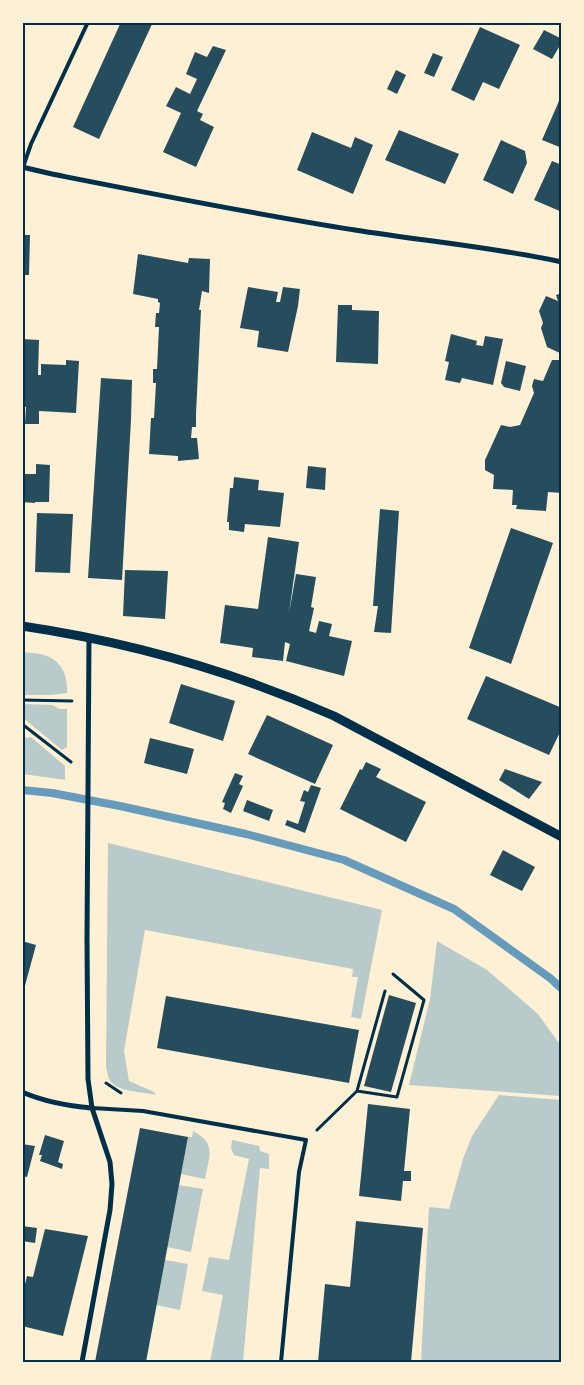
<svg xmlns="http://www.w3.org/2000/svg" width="584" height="1385" font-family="'PT Sans',sans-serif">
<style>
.green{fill:#b9caca}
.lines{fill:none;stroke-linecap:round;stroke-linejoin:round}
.stream{stroke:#669bbc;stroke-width:8}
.building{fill:#264d5e}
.path{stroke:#003049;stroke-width:3}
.service{stroke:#003049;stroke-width:4}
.minor{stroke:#003049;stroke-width:5}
.tertiary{stroke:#003049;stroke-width:9}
.neatline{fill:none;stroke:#003049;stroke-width:2}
</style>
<rect width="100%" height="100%" fill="#fdf0d5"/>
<path class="green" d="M23,652c7,1 17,1 24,4 16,6 21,22 20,37l-17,2h-27z
M24,704l29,1 6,4h8v38l-5,3 -39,-32v-13z
M31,737l34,29v14l-42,-6v-36z
M108,843l274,67 -21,109 -10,-2 7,-40h-6l1,-8 -208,-39 -21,121 5,30 25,11 2,3c-12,-3 -35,-3 -44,-12 -4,-4 -4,-10 -6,-15z
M437,941l50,29 51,44 23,32v50l-152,-11 21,-86z
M499,1095l62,5v262h-140l8,-155 20,2 14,-50 9,-23z
M193,1131c24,12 16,26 12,48l-24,-5 7,-37h4z
M232,1140l27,6 1,5 9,3v15l-9,-1 -17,194h-33l13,-67 -21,-4 7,-34 20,3 20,-101 -15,-4 -3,-7z
M179,1185l24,4 -12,63 -24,-5z
M165,1260l23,4 -8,46 -24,-5z"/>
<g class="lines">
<path class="stream" d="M22,790l30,3 68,13 126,28 98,26 110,49 96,69 12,11"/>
</g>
<path class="building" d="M121,22h32l-54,117 -26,-12z
M480,27l40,18 -21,44 -16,-7 -9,19 -23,-11z
M544,30l18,9v3l-10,17 -19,-10z
M213,46l13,4 -29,61 6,3 -3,6 14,7 -18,40 -33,-15 18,-39 -15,-7 10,-19 14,7 7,-15 -11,-5 9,-22 12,5z
M433,53l10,4 -9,20 -10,-4z
M396,70l10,5 -9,19 -10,-5z
M559,101l3,1v46l-20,-8z
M399,130l60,24 -14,30 -60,-24z
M312,132l39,16 4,-11 18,8 -20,49 -56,-24z
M501,140l24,11 2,12 -14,31 -30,-14z
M552,161l10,4v47l-28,-12z
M22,235h8l-1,40h-7z
M138,254l50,9 1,-5 21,1 -1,34 -7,-2 -3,19h2l-5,104v13h-4l-1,11h6l2,21 -21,2v-5l-29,-2 2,-36h3l2,-35h-3v-14h4l2,-42h-4l1,-14h3l1,-10 -2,-1v-3l-25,-5z
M248,287l30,5 -2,10h4l3,-15 17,2 -2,17 -10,46 -31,-5 2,-16 -19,-3z
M562,293v61l-15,-7 -6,-19 2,-5 -4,-12 7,-15 12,5 -2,-6z
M338,305h14v5l27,1 -1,53 -42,-2z
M451,334l26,7 -1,4 7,1 2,-10 18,3 -10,46 -31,-7 -2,5 -15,-3 4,-18 -4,-1z
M22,339l17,1 -1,35h3v-11l25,1v-5l13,1 -3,52 -37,-2v13h-14l1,-17 -4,-1z
M562,356v137l-14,-1 -2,19 -30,-2 1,-4h-5l1,-15 -20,-1 1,-14 -9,-5v-10l16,-35 9,2 10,-2 14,-32 -2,-7 2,-7 9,2 9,-21h8z
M506,361l20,5 -6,25 -16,-4 -3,-4z
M101,378l31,2 -1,40 -9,160 -34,-2z
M36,464l14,1 -1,37h-14v1l-13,-1v-28h14z
M308,466l18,2 -1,22 -19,-2z
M234,477l25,3 -1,10 26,3 -4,34 -35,-3 -1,8 -15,-2v-8h-2l3,-34h3z
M380,509l19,2 -8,122 -17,-1 4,-26h-5z
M37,513l36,1 -3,59 -35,-1z
M511,528l42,15 -42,121 -42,-16z
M268,537l31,5 -10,71 7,-39 20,3 -5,30 3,1 -5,23 7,2 3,-12 13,3 -3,12 23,5 -8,35 -58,-15 4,-17 -5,-2 -2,19 -31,-4 1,-9 -33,-5 5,-38 33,4z
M125,570l43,1 -3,48 -42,-3z
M486,676l76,32v20l-13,27 -82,-36z
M181,684l54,17 -12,40 -54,-18z
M267,715l66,30 -18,39 -67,-30z
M150,738l44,11 -7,25 -43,-11z
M366,762l15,7 -5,8 50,25 -20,40 -66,-33 20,-40 2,1z
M505,769l37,13 -13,17 -30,-19z
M235,773l8,3 -4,8 4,2 -12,27 -8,-4 2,-6 -3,-1z
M311,785l10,3 -16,45 -20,-8 2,-5 11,4 7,-22 -5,-1 4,-11 4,2z
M247,800l26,10 -4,11 -26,-10z
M503,850l32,17 -13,24 -32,-16z
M22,941l14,4 -13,48h-1z
M389,995l27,8 -25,89 -27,-6z
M166,996l193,34 -10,53 -192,-35z
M368,1104l42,5 -6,62h7v10h-8l-2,20 -42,-5z
M140,1128l48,9 -42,225h-51z
M45,1135l19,6 -6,21 5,2 -1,5 -22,-8 2,-6h-3z
M22,1144l13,2 -8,31 -5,-1z
M356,1221l67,7 -12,134h-93l7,-78 25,3z
M22,1226l15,2 -2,15 -13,-2z
M45,1229l43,7 -25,100 -41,-10v-30l5,-20 6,1z"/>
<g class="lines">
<path class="path" d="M22,700l50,1
M22,724l49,38
M106,1083l15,10
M357,1091l40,6 27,-97 -31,-26
M317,1130l40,-39 28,-100"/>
<path class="service" d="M23,167l8,-23 57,-122
M92,1108l51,3 163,29 -7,32 -18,190"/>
<path class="minor" d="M22,167l30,7c101,20 201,40 303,56 69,11 138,17 207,32
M22,1092c23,10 46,14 70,16
M82,1362l28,-152 2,-26 -2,-22 -18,-54 -4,-29 -1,-140 2,-301"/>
<path class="tertiary" d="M22,626c108,16 213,46 312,90l228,121"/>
</g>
<rect width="584" height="1385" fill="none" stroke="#fdf0d5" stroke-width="48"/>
<rect x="24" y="24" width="536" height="1337" class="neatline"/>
</svg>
